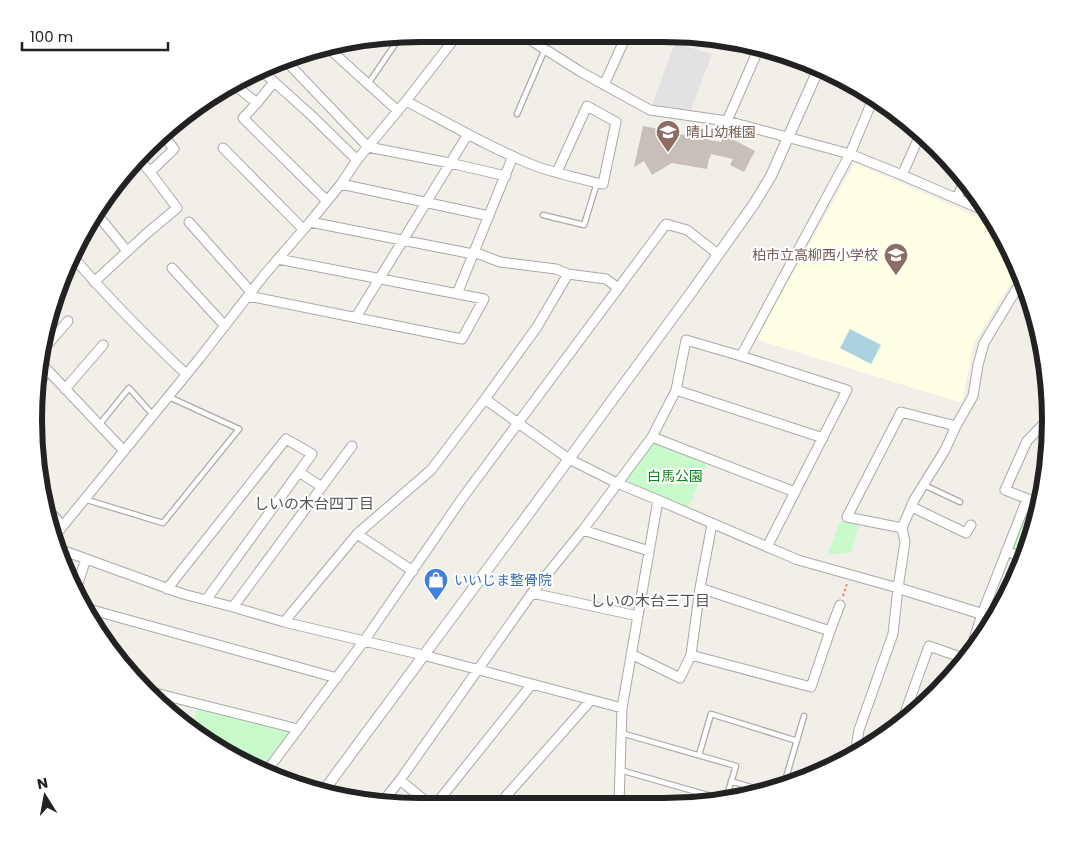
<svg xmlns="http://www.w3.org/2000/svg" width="1085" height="841" font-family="Poppins,'Noto Sans JP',sans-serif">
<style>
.education{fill:#ffffe5}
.park{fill:#c8facc}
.parking{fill:#e2e2e2}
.water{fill:#aad3df}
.building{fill:#c7bfb8}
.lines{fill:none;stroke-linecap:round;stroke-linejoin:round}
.service-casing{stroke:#a9a9a9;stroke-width:7}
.minor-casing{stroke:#a9a9a9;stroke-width:11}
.tertiary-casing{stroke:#a9a9a9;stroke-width:12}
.path{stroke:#fa8072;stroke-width:2;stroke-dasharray:2.5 2.5;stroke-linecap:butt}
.service{stroke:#fff;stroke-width:4.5}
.minor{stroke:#fff;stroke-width:9}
.tertiary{stroke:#fff;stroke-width:10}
.labels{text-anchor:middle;stroke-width:4;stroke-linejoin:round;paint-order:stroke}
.education-label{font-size:14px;fill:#785e54;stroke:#fff;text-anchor:start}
.park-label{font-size:14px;fill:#0c8416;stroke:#fff}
.shop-label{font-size:14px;fill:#366cbe;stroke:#fff;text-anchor:start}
.neighbourhood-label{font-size:15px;fill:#555;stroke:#fff}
.rim{fill:none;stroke:#222;stroke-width:6}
</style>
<rect width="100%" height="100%" fill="#f2efe9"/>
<path class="education" d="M855,163l141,62 26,47 -16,19 -32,52 -12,60 -207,-64z"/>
<path class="park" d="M655,444l52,19 -19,45 -60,-26 -1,-4 23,-33z
M1033,506l7,2 -14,48 -11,-4 -2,-6 15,-38z
M840,521l19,4 -8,28 -23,1z
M198,704l100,25 -32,43 -60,-30 -15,-12z"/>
<path class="parking" d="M675,43l37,11 -21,56 -39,-5z"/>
<path class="water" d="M850,329l31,16 -10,19 -31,-16z"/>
<path class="building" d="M643,126l25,5v1l53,10 2,-9 10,2 -1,4 23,12 -11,21 -14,-7 3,-6 -22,-5 -1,4h-1l-2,11 -35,-6 -20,12 -8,-14 -10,6z"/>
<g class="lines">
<defs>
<path id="service" d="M368,84l32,-47
M517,114l28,-65
M543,215l41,10 13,-42
M99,425l30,-37 24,27
M924,485l36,17
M84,499l79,24 76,-94 -70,-32
M46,505l18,19
M621,733l115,33 -11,36
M699,755l12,-41 86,27
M620,770l105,30
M731,781l36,11
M783,788l21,-72"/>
<path id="minor" d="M521,34l60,38 69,38 77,11 123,33 52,21 88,38
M326,46l72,65
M541,46l7,-12
M286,61l82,86 82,16 56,13
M262,71l50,45 45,44
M274,82l-17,21 -14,15 84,83
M232,83l25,20
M604,85l23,-51
M406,101c42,22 84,47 127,64 20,8 43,12 64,18l6,1 13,-62 -29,-16 -30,66
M727,121l32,-73
M223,148l80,81
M138,158l12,14
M902,175l18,-40
M341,184l148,32
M957,198l7,-16
M96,213l31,38
M189,222l62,70
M310,222l163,32
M474,252l26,10 56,7 12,5 38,5 12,9
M74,258c35,41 73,79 112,116
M172,268l53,58
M94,282l52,-48 31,-26 -27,-36 24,-23 -11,-14
M457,294l56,-138
M248,296l214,43 22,-40 -206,-40
M356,317l112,-183
M1041,342l2,2
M41,352l27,-31
M741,356l109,-202 23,-55
M40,362l84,89
M39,382l9,-11
M65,389l38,-44
M676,390l147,48
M485,399l33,24 148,-199 21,6 31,24
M652,437l143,55
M299,472l23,15
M1041,504l-36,-14 22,-49 24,-25
M912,507l54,26 5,-8
M902,528l-55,-11 54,-105 55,14
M583,530l66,21
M357,534l56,37
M53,538l146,-179 66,-85 45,-52 31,-38 16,-24 49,-59 52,-67
M56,548l127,46 50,13 51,15 139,33 199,53
M1006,551l19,7
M76,589l10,-30
M167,589l119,-150 26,15 -106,146
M532,593l106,23
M233,607l119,-161
M85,608l252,70
M284,622l73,-88 74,-64 54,-71 52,-72 31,-53
M830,631l10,-26
M631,654l49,24 11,-23 9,-67 12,-64
M691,655l120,32 19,-56 -130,-43
M968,658l14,-44 45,-115
M143,690l155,39
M901,724l28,-78 37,13
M855,754l4,-24 34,-96 5,-46 7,-46 -3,-14 12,-28 31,-50 11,-24 17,-30 5,-31 6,-22 32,-53 8,-9
M266,772l98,-131 97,-141 57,-77 51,36 48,24 41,17 140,60 100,28
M400,780l132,-187 51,-63 69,-93 24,-47 10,-50 55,16 106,34 -80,157
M381,804l19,-24 29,24
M436,804l96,-120
M499,804l92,-104
M619,804l3,-96 36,-208"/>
<path id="tertiary" d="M898,588l97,30
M322,793l247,-334 124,-169 61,-86 17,-28 47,-106"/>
</defs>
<use href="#service" class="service-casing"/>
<use href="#minor" class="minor-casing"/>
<use href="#tertiary" class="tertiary-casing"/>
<path class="path" d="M843,596l4,-12"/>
<use href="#service" class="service"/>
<use href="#minor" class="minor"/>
<use href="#tertiary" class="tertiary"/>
</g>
<defs>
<symbol id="school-pin" viewBox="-11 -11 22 30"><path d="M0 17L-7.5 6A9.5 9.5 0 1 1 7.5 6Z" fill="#8d6e63" stroke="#fff"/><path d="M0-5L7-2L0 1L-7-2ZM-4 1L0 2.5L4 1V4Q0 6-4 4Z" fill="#fff"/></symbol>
<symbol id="shop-pin" viewBox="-11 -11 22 30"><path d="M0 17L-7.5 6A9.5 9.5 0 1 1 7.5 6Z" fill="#3f7fe0" stroke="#fff"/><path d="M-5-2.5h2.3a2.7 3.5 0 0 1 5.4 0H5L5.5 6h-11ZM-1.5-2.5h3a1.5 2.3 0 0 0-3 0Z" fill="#fff"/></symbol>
</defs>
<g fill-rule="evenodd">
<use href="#school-pin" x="654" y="118" width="28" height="38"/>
<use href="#school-pin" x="882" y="241" width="28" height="38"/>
<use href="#shop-pin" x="422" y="566" width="28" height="38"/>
</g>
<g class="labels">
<g class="education-label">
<text x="686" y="137">晴山幼稚園</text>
<text x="878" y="260" text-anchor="end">柏市立高柳西小学校</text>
</g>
<g class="park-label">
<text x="675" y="481">白馬公園</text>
</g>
<g class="shop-label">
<text x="454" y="585">いいじま整骨院</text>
</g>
<g class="neighbourhood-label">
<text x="314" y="509">しいの木台四丁目</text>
<text x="650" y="606">しいの木台三丁目</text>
</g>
</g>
<path d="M0 0H1085V841H0ZM420 42H664A378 378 0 0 1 1042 420V420A378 378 0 0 1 664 798H420A378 378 0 0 1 42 420V420A378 378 0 0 1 420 42Z" fill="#fff" fill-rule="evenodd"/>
<path class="rim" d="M420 42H664A378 378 0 0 1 1042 420V420A378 378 0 0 1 664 798H420A378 378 0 0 1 42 420V420A378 378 0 0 1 420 42Z"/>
<g transform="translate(45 796) rotate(349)" stroke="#ffffff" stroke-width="4" paint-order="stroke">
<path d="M0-4L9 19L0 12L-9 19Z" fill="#222222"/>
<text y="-8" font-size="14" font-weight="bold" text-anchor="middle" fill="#222222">N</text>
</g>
<path d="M22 42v8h146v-8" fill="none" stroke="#222222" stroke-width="2.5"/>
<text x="30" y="42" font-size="15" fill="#222222" stroke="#ffffff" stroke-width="4" paint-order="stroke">100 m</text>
</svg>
